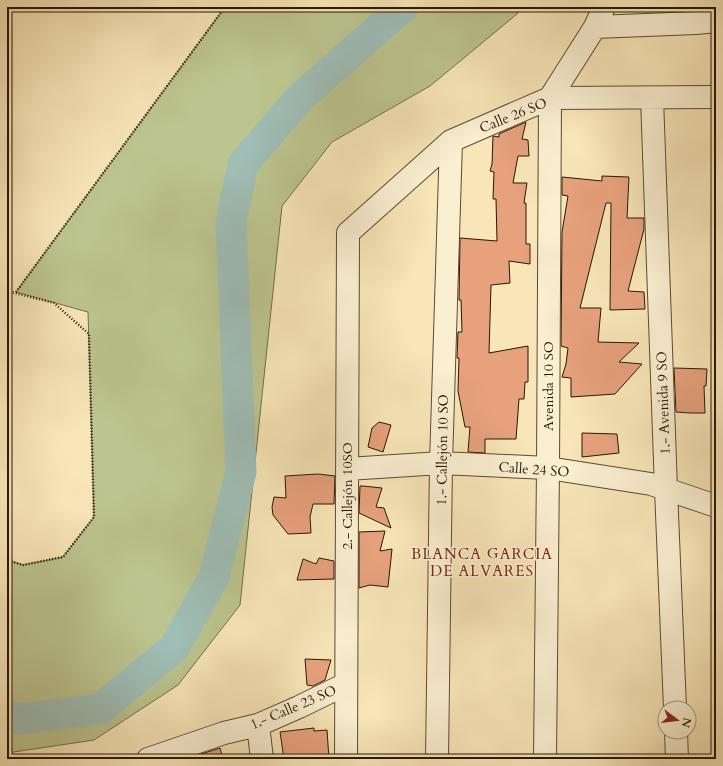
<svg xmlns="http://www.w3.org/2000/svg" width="723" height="766" font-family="Cardo,serif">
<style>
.green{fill:#bcc58f;stroke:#726e4a}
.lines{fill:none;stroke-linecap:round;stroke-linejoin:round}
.river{stroke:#9fbeb6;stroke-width:31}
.building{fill:#e7a17d;stroke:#271704}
.minor-casing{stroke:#5b4b31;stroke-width:24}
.path{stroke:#271704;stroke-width:2.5;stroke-dasharray:1 2;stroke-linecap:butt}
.minor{stroke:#faefd1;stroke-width:22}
.labels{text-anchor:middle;stroke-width:3;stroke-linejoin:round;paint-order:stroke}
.street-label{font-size:14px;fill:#271704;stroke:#faefd1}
.neighbourhood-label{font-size:15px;letter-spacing:1px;fill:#7a1f14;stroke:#faefd1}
</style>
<rect width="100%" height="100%" fill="#f8e6b8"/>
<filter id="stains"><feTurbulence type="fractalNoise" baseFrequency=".005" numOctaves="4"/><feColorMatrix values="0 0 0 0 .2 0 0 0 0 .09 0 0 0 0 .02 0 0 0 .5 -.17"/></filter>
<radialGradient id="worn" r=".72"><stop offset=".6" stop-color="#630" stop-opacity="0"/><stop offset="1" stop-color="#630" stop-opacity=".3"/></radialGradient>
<path class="green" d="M225,7h296l-4,7 -87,72 -98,56 -50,64 -42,399 -62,80 -84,55 -87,13v-193l16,5 40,-8 31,-40 -6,-205 -72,-20z"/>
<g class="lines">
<path class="river" d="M7,714l11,5 82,-10 74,-61 40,-71 27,-105 -10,-249 12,-59 56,-65 104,-92"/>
</g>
<path class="building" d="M526,122l-4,17 6,1 1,16h-11l-5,27h14l-3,20h2v41h4v20l-21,-3 1,22 -19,2 -2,68 39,-7v36h-3l-1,17h-5l-3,40h-31v14l-17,-1 2,-25h-5l-7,-36 1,-33h-2l1,-26h4l-1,-32h-2l1,-62 37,3 -1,-42h-3l1,-27 -4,-1 2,-7 1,-28 6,1v-3z
M602,176l27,1 -2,41h17v11l-16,62 16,1 1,17 -35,1 1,-107h-5l-26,105h21l-3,34 41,1 -20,19 23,2 -27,30 -44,3v-19l-9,-1 4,-13 2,-16 -7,-2 1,-114 6,-36 -6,-1v-18l40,4z
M674,368l33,1 -1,17h-2l1,27h-15l-14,-1z
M379,422l12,3 -8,27 -15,-5 4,-19z
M582,433l35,1 2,19 -37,4z
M318,474l17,2 -1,28h-21l-3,13 1,16 -23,1 -15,-19 -1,-8 2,-10 12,1 -1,-22z
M360,486h3l19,2 -6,19 8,1 7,20 -32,-15z
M385,531l-5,20 12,-2 -4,38 -18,-2 -11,3v-56z
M319,558l15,3v18l-37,1 6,-21 13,5z
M305,659l26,1 -6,20 -12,6 -6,-1z
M314,728v3l13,-1 2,29h-45l-4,-27z
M220,748l3,11h-24l-1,-4z"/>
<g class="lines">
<defs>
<path id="minor" d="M595,27l101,-4 20,-2
M652,98l14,391 9,219
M347,469l94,-6 107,5 103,16 65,22
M258,725l4,34
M676,732l1,27
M148,759l76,-26 34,-8 41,-18 47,-23
M346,759l2,-526 103,-92 99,-43 166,-1
M437,759l4,-296 10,-322
M545,759l3,-291 2,-370 45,-71 9,-20"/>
</defs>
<use href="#minor" class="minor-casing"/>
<path class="path" d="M7,291l47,12 35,31 5,183 -31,40 -40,8 -16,-5
M16,292l209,-285"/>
<use href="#minor" class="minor"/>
</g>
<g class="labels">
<g class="street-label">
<text transform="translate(513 115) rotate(-22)" y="5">Calle 26 SO</text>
<text transform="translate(548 386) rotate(-90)" y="5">Avenida 10 SO</text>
<text transform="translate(663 403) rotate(-92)" y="5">1.- Avenida 9 SO</text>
<text transform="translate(442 450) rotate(-89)" y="5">1.- Callejón 10 SO</text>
<text transform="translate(534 469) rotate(4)" y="5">Calle 24 SO</text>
<text transform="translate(347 496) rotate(-90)" y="5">2.- Callejón 10SO</text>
<text transform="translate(293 707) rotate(-23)" y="5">1.- Calle 23 SO</text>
</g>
<g class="neighbourhood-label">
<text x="482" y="559">BLANCA GARCIA<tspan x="482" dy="17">DE ALVARES</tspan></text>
</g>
</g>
<rect width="723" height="766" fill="none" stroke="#f8e6b8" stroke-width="24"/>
<rect x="8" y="8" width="707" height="750" fill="none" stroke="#271704" stroke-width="2"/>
<rect x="12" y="12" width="699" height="742" fill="none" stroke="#271704"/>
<g transform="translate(677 720) rotate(105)"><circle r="19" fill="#faefd1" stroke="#a6997f"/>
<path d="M0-3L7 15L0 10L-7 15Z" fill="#8f2418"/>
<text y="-6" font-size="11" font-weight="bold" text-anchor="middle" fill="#271704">N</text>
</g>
<rect width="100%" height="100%" filter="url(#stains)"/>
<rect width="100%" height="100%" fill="url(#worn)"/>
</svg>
